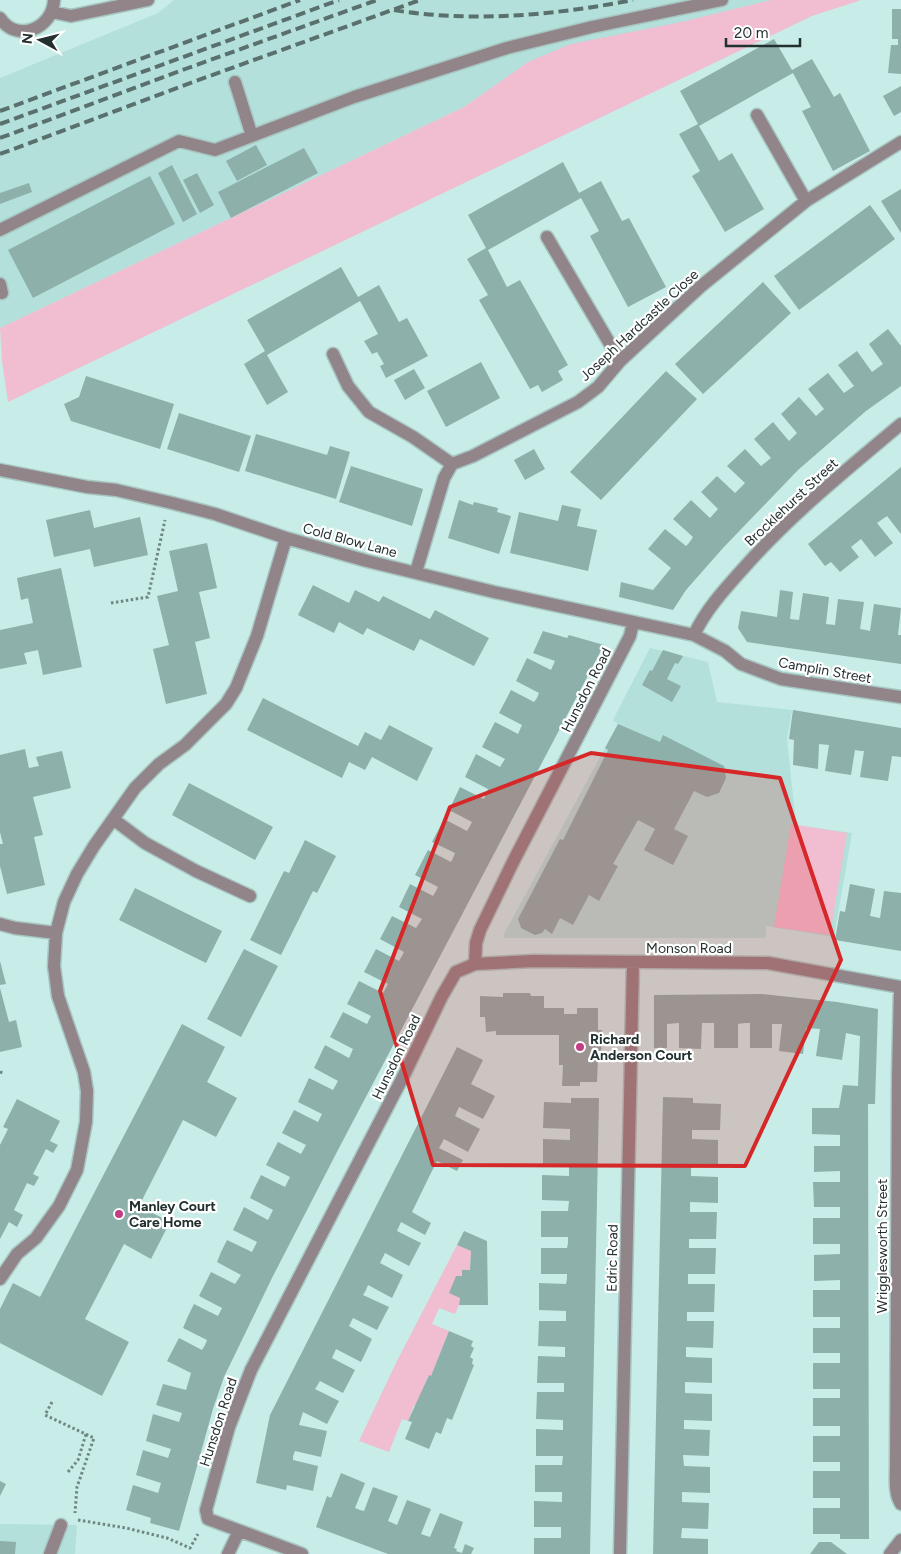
<svg xmlns="http://www.w3.org/2000/svg" width="901" height="1554" font-family="Figtree,sans-serif">
<style>
.built{fill:#b3e0da}
.green{fill:#f0bdd1}
.building{fill:#8db0ab}
.lines{fill:none;stroke-linecap:round;stroke-linejoin:round}
.minor-casing{stroke:#a7c6c2;stroke-width:15}
.path{stroke:#708885;stroke-width:3;stroke-dasharray:2.5 2.5;stroke-linecap:butt}
.minor{stroke:#92858a;stroke-width:12}
.rail{stroke:#5a706d;stroke-width:4;stroke-dasharray:10 5;stroke-linecap:butt}
.marked{fill:#d62828;fill-opacity:0.2;stroke:#d62828;stroke-width:4;stroke-linejoin:round}
.poi-dot{fill:#c23e82;stroke:#fff;stroke-width:2}
.labels{text-anchor:middle;stroke-width:4.5;stroke-linejoin:round;paint-order:stroke}
.street-label{font-size:14px;fill:#22302f;stroke:#fff}
.poi-label{font-size:14px;font-weight:bold;fill:#22302f;stroke:#fff;text-anchor:start}
</style>
<rect width="100%" height="100%" fill="#c8ece7"/>
<path class="built" d="M174,0h597l-243,62 -64,45 -464,221v-250l158,-65z
M650,648l58,14 9,40 75,8 -5,29 9,86 56,8 -18,104 -68,-11v11l-4,1h-257l-2,-2 115,-212 -5,-4z
M0,1524l77,1 -2,29h-75z"/>
<path class="green" d="M771,0h90l-49,16 -804,386 -6,-41 -2,-33 464,-221 64,-45 43,-18 110,-22z
M791,824l56,9 -17,102 -56,-8z
M457,1245l14,6 -1,19 -8,1 -3,34 -4,9 -16,-6 -7,16 17,7 -18,45h-3l-12,30 -2,-1 -6,16 -6,-2 -13,33 -30,-11 37,-78z"/>
<path class="building" d="M892,9h9v65l-13,-1 3,-28h7v-6h-6z
M774,39l18,31 20,-11 22,38 6,-4 30,58 -37,20 -31,-60 9,-4 -18,-34 -94,53 20,35 13,-8 32,56 -39,23 -33,-56 8,-5 -21,-37 19,-10 -18,-33z
M901,86v26l-7,4 -11,-20z
M256,145l11,20 -30,16 -11,-20z
M304,148l14,25 -87,45 -13,-26z
M563,162l16,31 22,-12 21,40 7,-3 37,69 -38,20 -38,-71 9,-5 -18,-33 -93,52 19,37 13,-7 48,85 -10,6 5,9 -21,12 -4,-7 -8,4 -51,-89 9,-5 -21,-36 19,-11 -18,-33z
M172,165l25,49 -14,8 -25,-49z
M197,173l17,32 -14,8 -17,-33z
M150,176l25,48 -142,74 -25,-48z
M29,183l3,9 -32,12v-11z
M901,189v44l-20,-32z
M870,205l25,34 -96,71 -25,-34z
M341,267l17,30 21,-12 20,37 8,-4 21,38 -42,22 -6,-12 4,-2 -7,-12 -5,2 -8,-13 14,-7 -18,-33 -93,54 21,37 -21,13 -23,-41 21,-13 -18,-31z
M763,282l28,31 -88,81 -28,-30z
M888,329l13,17v40l-35,25 -68,59 -75,78 -37,42 -13,20 -54,-13 2,-15 32,8 18,-22 -23,-19 17,-20 21,17 3,-3 4,-6 -20,-18 18,-19 19,18 8,-9 -17,-17 16,-16 18,17 10,-10 -18,-17 18,-17 16,17 10,-8 -17,-19 19,-17 16,19 8,-8 -16,-19 18,-17 17,19 8,-7 -16,-20 20,-16 16,20 10,-7 -16,-21 19,-14 15,21 11,-8 -14,-20z
M481,362l19,36 -54,29 -19,-36z
M414,369l11,19 -20,12 -11,-20z
M666,371l31,28 -96,101 -31,-28z
M86,376l88,28 -14,45 -89,-28 -7,-17 15,-7z
M179,413l72,23 -12,36 -72,-23z
M256,434l71,21 3,-9 20,6 -14,47 -91,-28z
M534,449l11,20 -20,11 -11,-20z
M351,466l72,23 -11,37 -73,-24z
M901,467v67l-14,-18 -10,7 16,20 -18,14 -14,-18 -10,8 8,10 -19,15 -9,-10 -6,4 -17,-22z
M459,500l14,5 1,-3 24,6 -1,4 14,4 -12,38 -51,-16z
M562,505l19,4 -4,17 20,4 -9,41 -78,-18 9,-41 39,9z
M90,510l4,18 46,-11 8,38 -54,12 -4,-18 -36,8 -8,-37z
M207,543l10,45 -18,4 11,46 -15,4 12,52 -41,10 -13,-55 16,-4 -12,-49 21,-5 -9,-40z
M61,568l21,99 -39,8 -5,-25 -14,3 3,11 -27,5v-39l33,-7 -5,-25 -7,2 -4,-22z
M313,585l36,18 6,-13 24,12 4,-6 47,23 5,-9 54,28 -15,28 -54,-27 -6,12 -47,-23 -4,7 -24,-13 -5,11 -36,-18z
M780,590l13,2 -3,27 9,1 4,-27 26,4 -3,27 9,1 3,-26 26,3 -4,27 6,1 4,1 4,-27 27,4 -3,27h3v29l-154,-22 -9,-14 3,-17 36,6z
M543,631l24,7 2,-3 35,10 -265,503 -67,130 -48,99 -11,32 -34,122 -29,-8 1,-5 -25,-8 7,-25 25,8 2,-6 1,-4 -25,-8 7,-25 25,8 3,-9 -25,-8 7,-27 26,8 3,-9 -26,-8 7,-21 23,6 3,-10 2,-7 -24,-12 12,-23 23,12 3,-5 2,-5 -24,-12 5,-12 6,-12 24,12 4,-8 -23,-12 12,-24 24,12 6,-9 -24,-13 4,-10 6,-12 25,12 5,-10 -24,-12 11,-23 24,13 5,-10 -23,-12 5,-11 6,-12 24,12 5,-10 -24,-12 12,-23 23,12 5,-9 -24,-12 12,-23 24,12 4,-8 -24,-12 11,-24 24,12 5,-9 -24,-13 11,-23 24,13 4,-9 -23,-12 13,-25 24,12 4,-8 -24,-12 12,-23 24,12 5,-9 -24,-12 12,-23 23,12 3,-5 2,-4 -24,-13 12,-23 24,12 6,-9 -23,-12 11,-23 23,12 3,-5 2,-4 -23,-12 13,-25 23,12 2,-4 2,-5 -23,-11 12,-23 23,12 3,-5 2,-4 -23,-12 11,-23 24,12 4,-10 -23,-12 11,-23 24,13 5,-8 -23,-12 13,-25 23,12 4,-9 -23,-12 12,-23 23,12 3,-4 2,-5 -23,-12 11,-23 24,12 4,-9 -22,-8z
M663,650l20,6 -5,8 -3,-1 -8,16 14,7 -9,16 -30,-17 8,-15 2,1z
M263,698l95,48 7,-14 16,8 8,-15 44,23 -16,33 -45,-24 -7,13 -16,-8 -7,16 -95,-48z
M793,710l108,18v29l-9,-1 -4,25 -28,-4 4,-26h-3l-6,-1 -4,25 -26,-4 4,-26 -10,-1 -1,25 -25,-4 1,-25 -5,-1z
M618,724l42,18 3,-7 61,31 2,12 -7,15 -12,4 -13,-6 -20,38 14,7 -15,29 -29,-15 11,-21 -17,-9 -25,44 5,2 -19,35 -10,-6 -16,30 -13,-7 -8,16 -7,-5 -3,4 -7,2 -14,-7 -3,-9 42,-80 3,1 45,-90 -3,-2z
M25,749l4,19 10,-2 -3,-9 26,-6 9,37 -38,9 10,38 -9,2 11,48 -38,9 -7,-28v-22h3l-3,-12v-77z
M189,783l84,44 -18,33 -83,-45z
M305,840l31,16 -19,37 -4,-2 -32,64 -31,-15 34,-69 5,2z
M850,884l25,5 -5,27 10,2 4,-27 17,2v58l-66,-11 5,-29 5,1z
M135,888l87,43 -16,32 -87,-43z
M244,949l34,17 -37,71 -34,-18z
M0,961l6,23 -6,1z
M0,988l9,34 7,-2 6,27 -22,5z
M503,993h27l1,3h13v12h20v6h13v-6h21v22h4l-1,29h-3l-1,23h-17v4h-18l1,-21h-4v-30h-63v-4l-10,1 -1,-15h-5v-21l23,1z
M761,994l76,8 41,7 -3,95h-7l1,435h-29v-5h-27v-26h27v-10h-27v-27h27v-9h-27v-26h27v-10h-27v-28h27v-9h-27v-26h27v-10h-27v-25h27v-11h-27v-27h27v-10l-26,1v-26l26,-1v-10h-27v-26h27v-11h-26l-1,-25h27v-11l-26,1v-26h26v-11l-28,-1v-26h27l4,-23 15,1 2,-50 -14,-3 -4,27 -26,-4 4,-27 -14,-1 -3,26 -24,-3 3,-27h-10v24h-22v-25h-5l-7,1v24h-24v-25h-12l-1,26 -22,-1v-25l-12,1v24h-13v-53z
M182,1024l43,23 -18,35 30,16 -21,39 -33,-17 -44,86 31,16 -19,37 -27,-15 -39,75 44,23 -27,54 -102,-53v-34l13,-26 27,14z
M457,1047l26,13 -12,24 24,12 -12,23 -24,-12 -4,9 25,13 -12,23 -24,-13 -5,9 24,12 -6,11 -20,-10 -9,18 -16,33 19,11 -6,12 -24,-13 -4,9 24,12 -12,23 -24,-13 -5,10 23,12 -11,23 -24,-13 -2,5 -3,5 26,12 -12,23 -24,-12 -4,8 23,13 -11,23 -25,-13 -4,9 23,12 -12,23 -23,-12 -3,5 -2,3 24,12 -12,23 -24,-12 -4,13 28,6 -6,26 -26,-6 -2,5v4l25,6 -5,25 -26,-6 -1,5 -30,-7 14,-68z
M663,1097l30,1v5l28,1 -1,26h-28v9l26,1v26h-27v10l27,1v26l-28,-1v10h27l-1,27h-27v9h27l-1,26h-27v10h27l-1,28h-27v9h27l-1,27 -27,-1v10l26,1v25l-27,-1v11l27,1v27l-28,-1v9l26,1 -1,26 -26,-1 1,11 26,1v26l-28,-1v10l27,1 -1,26 -26,-1 -1,10 27,1v15h-55z
M571,1098h28l-9,456h-56v-16h27v-11h-27v-26l28,1v-10h-27v-27h27l1,-9h-27v-27l27,1v-10l-27,-1 1,-27h27v-9h-27l1,-27 27,1v-10l-27,-1 1,-25h27v-10l-27,-1v-27l27,1 1,-5v-5h-26v-26h26l1,-5v-6h-27v-26h27l1,-10 -27,-1v-25l27,1v-10l-26,-1v-26l27,1v-11l-27,-1 1,-26 27,1z
M17,1099l43,22 -10,20 8,4 -5,8 -7,-4 -13,25 6,3 -5,9 -7,-3 -13,27 9,5 -6,12 -8,-5 -9,17v-94l8,-16 -5,-2z
M464,1231l23,10 1,64h-29l1,-7 -11,-5 7,-17h6v-6h8l1,-19 -14,-6z
M449,1331l24,10 -2,5 3,2 -4,9 3,2 -1,5 2,1 -22,55 -5,-2 -6,16 -5,-2 -7,17 -24,-10 7,-17 -4,-1 21,-46 2,1z
M341,1473l24,10 -10,25 5,2 4,1 9,-24 25,9 -10,25 9,4 10,-25 24,9 -10,25 9,3 10,-24 23,9 -9,26 3,1 -1,2 6,2 3,-9 9,4 -3,6h-83l-72,-27 11,-31 4,2z
M0,1481l6,3 -6,12z
M0,1541l16,1 -1,12h-15z
M819,1542h12l16,12h-37z"/>
<g class="lines">
<defs>
<path id="minor" d="M52,12l19,4 77,-16
M0,18c17,26 53,10 54,-18
M235,82l17,54
M757,115l49,86
M0,230l179,-89 36,9 139,-53 153,-49 85,-21 130,-27
M547,237l73,124
M0,284l2,9
M333,354l15,32 21,26 44,25 39,27 21,-8 105,-54 20,-15 22,-26 80,-74 106,-86 95,-59
M0,470l87,17 29,3 56,13 43,11 71,24 81,23 127,31 200,43 31,16 16,13 40,15 120,18
M416,572l28,-94 8,-14
M694,635c11,-24 29,-44 47,-64 48,-55 104,-100 160,-147
M113,819l32,24 51,28 54,25
M0,924l15,4 41,5
M475,964l1,-21 4,-13 33,-68 117,-226 3,-13
M900,987l-2,90 -2,388c0,13 -2,28 5,39
M0,1279l17,-25 19,-16 23,-32 18,-36 9,-48 1,-31 -3,-19 -26,-76 -4,-30 2,-33 8,-31 13,-28 17,-28 41,-58 24,-24 26,-19 41,-41 10,-16 21,-52 29,-98
M50,1554l11,-29
M228,1554l11,-23
M302,1554l-94,-35 -2,-9 23,-83 22,-57 154,-297 37,-77 14,-24 19,-8 58,-3 235,2 133,24
M620,1554l13,-592
M890,1554l11,-14"/>
</defs>
<use href="#minor" class="minor-casing"/>
<path class="path" d="M111,603l37,-6 17,-77
M0,1072l3,1
M52,1402l-7,13 49,23 -17,49 -2,26
M68,1472l10,-12 8,-26
M78,1520l48,8 41,10 23,10 8,-14"/>
<use href="#minor" class="minor"/>
<path class="rail" d="M394,10c79,13 161,5 239,-10
M0,111l300,-111
M0,124l339,-124
M0,138l188,-70 189,-68
M0,154l193,-72 227,-82"/>
</g>
<path class="marked" d="M591,753l189,25 61,182 -96,206 -312,-1 -53,-174 70,-184z"/>
<g class="poi-dot">
<circle cx="580" cy="1047" r="5"/>
<circle cx="119" cy="1214" r="5"/>
</g>
<g class="labels">
<g class="street-label">
<text transform="translate(639 325) rotate(-43)" y="5">Joseph Hardcastle Close</text>
<text transform="translate(791 502) rotate(-43)" y="5">Brocklehurst Street</text>
<text transform="translate(350 540) rotate(15)" y="5">Cold Blow Lane</text>
<text transform="translate(825 670) rotate(10)" y="5">Camplin Street</text>
<text transform="translate(586 690) rotate(-63)" y="5">Hunsdon Road</text>
<text x="689" y="953">Monson Road</text>
<text transform="translate(396 1057) rotate(-64)" y="5">Hunsdon Road</text>
<text transform="translate(882 1246) rotate(-90)" y="5">Wrigglesworth Street</text>
<text transform="translate(612 1258) rotate(-89)" y="5">Edric Road</text>
<text transform="translate(218 1422) rotate(-72)" y="5">Hunsdon Road</text>
</g>
<g class="poi-label">
<text x="590" y="1044">Richard<tspan x="590" dy="16">Anderson Court</tspan></text>
<text x="129" y="1211">Manley Court<tspan x="129" dy="16">Care Home</tspan></text>
</g>
</g>
<g transform="translate(40 40) rotate(277)" stroke="#ffffff" stroke-width="4" paint-order="stroke">
<path d="M0-4L9 19L0 12L-9 19Z" fill="#22302f"/>
<text y="-8" font-size="14" font-weight="bold" text-anchor="middle" fill="#22302f">N</text>
</g>
<path d="M726 38v8h74v-8" fill="none" stroke="#22302f" stroke-width="2.5"/>
<text x="734" y="38" font-size="15" fill="#22302f" stroke="#ffffff" stroke-width="4" paint-order="stroke">20 m</text>
</svg>
